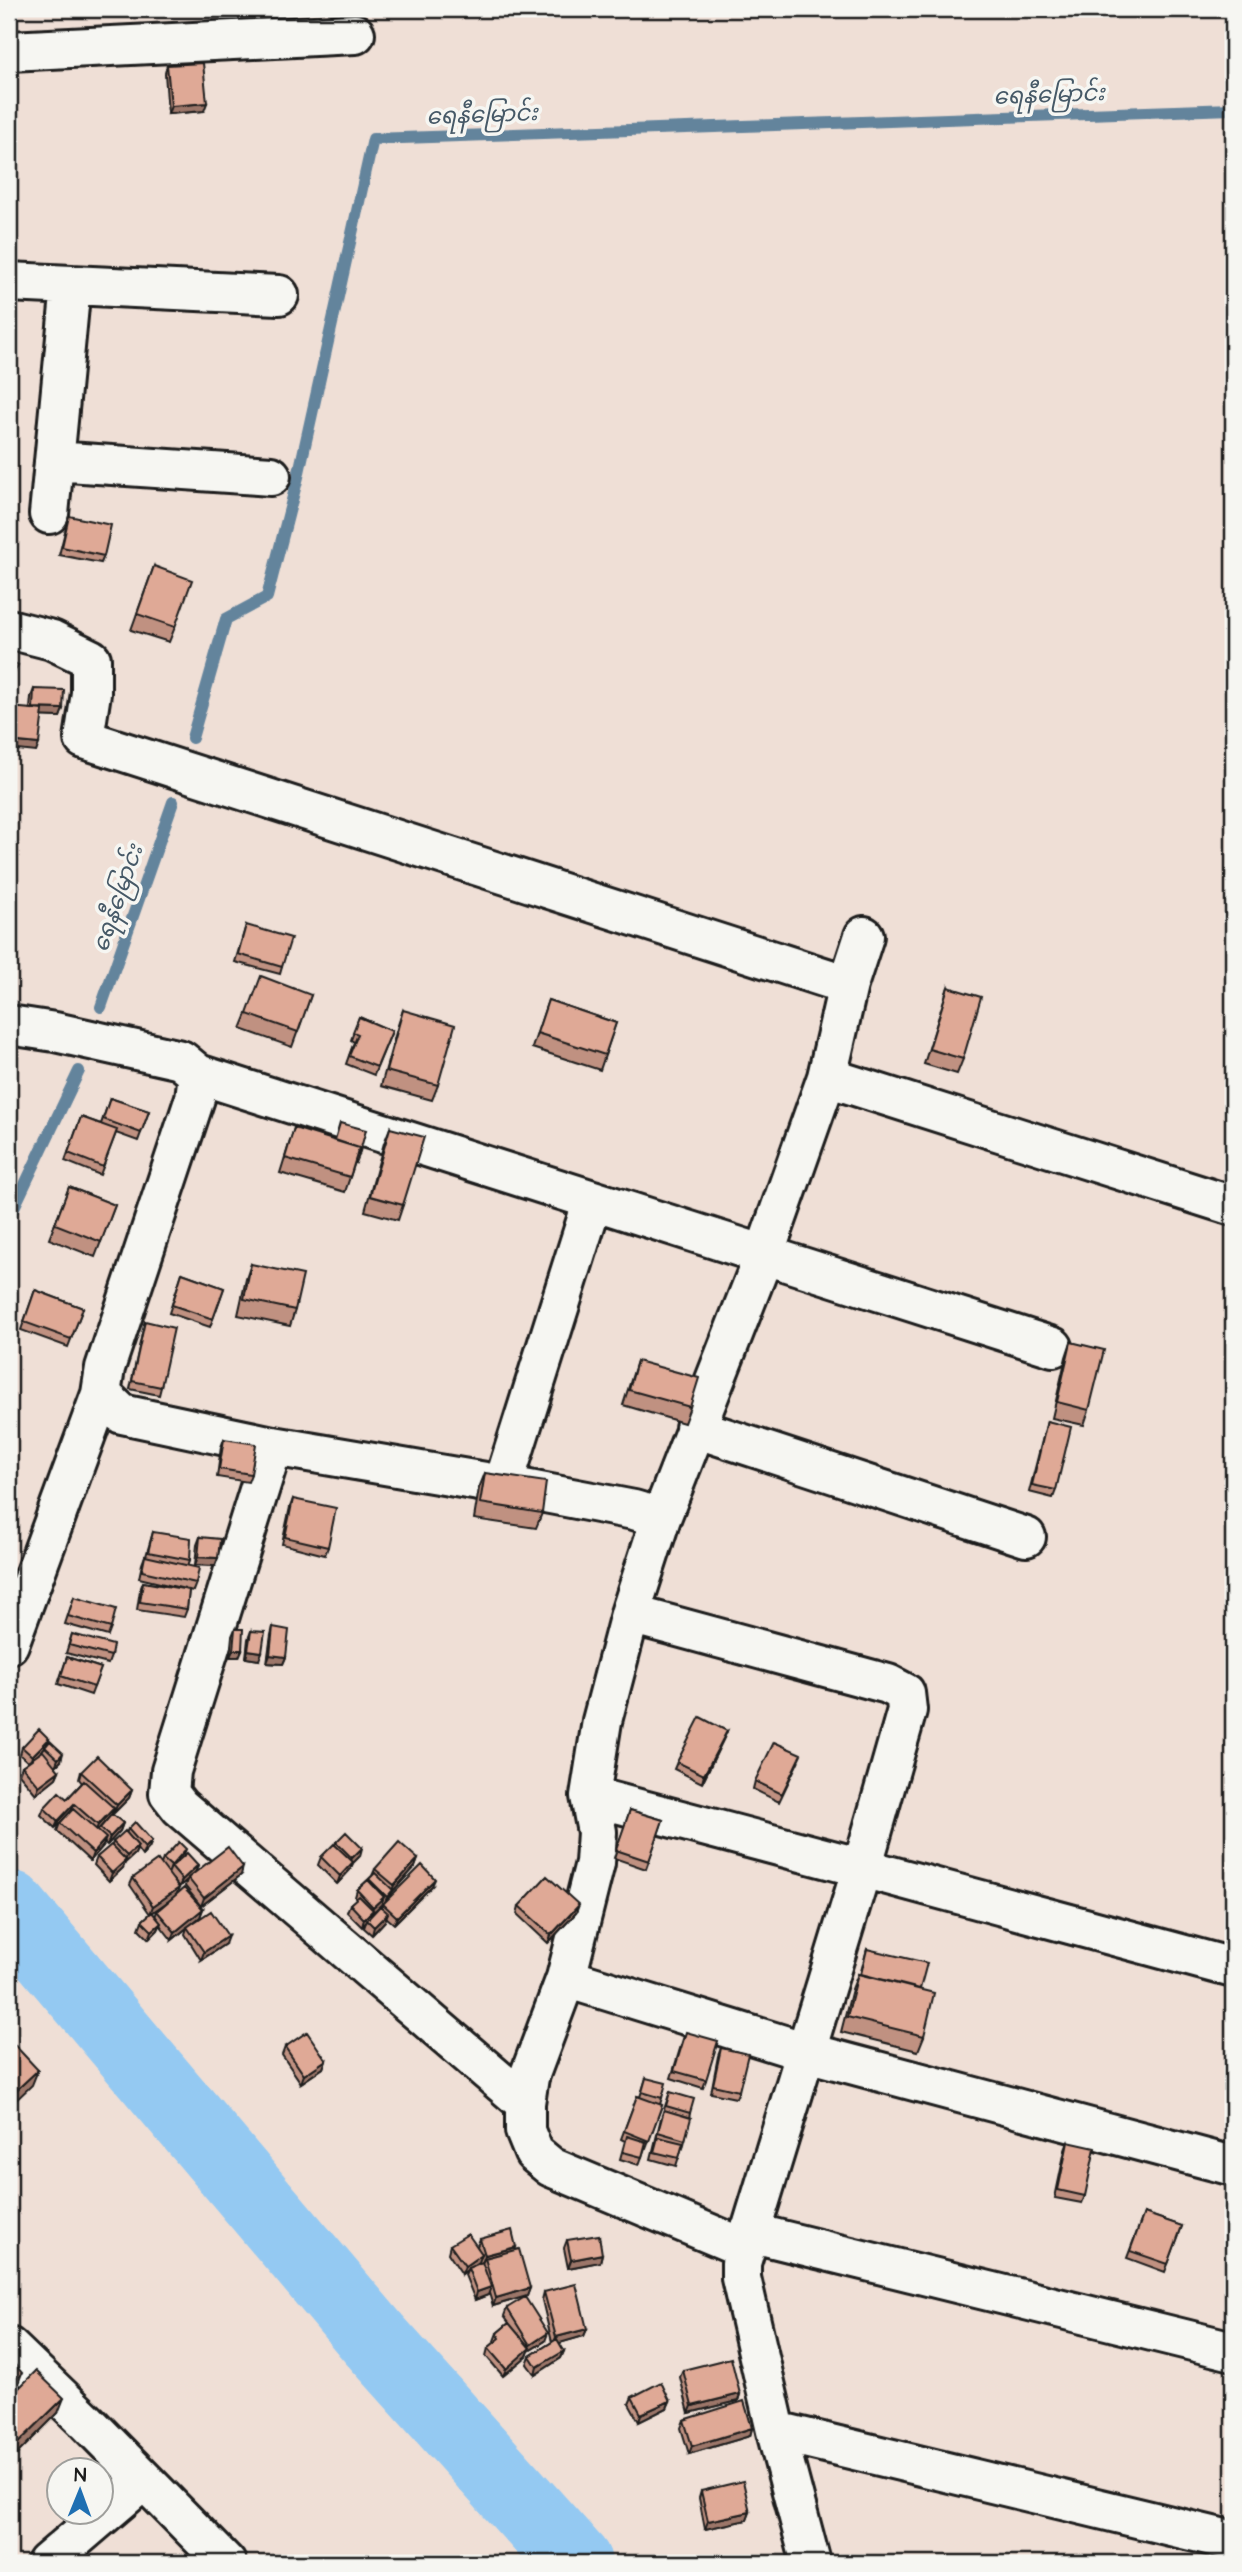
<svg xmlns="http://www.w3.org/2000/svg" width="1242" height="2572" font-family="'Architects Daughter','Noto Sans Myanmar',sans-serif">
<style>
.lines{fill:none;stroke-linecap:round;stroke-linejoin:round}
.stream{stroke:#64849c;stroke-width:12}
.river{stroke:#94c9f2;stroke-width:74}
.minor-casing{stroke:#1c1c1c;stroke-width:44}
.minor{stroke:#f6f6f2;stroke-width:38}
.wall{fill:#c09181;stroke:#1c1c1c;stroke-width:2;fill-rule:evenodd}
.shaded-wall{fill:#9c7669;stroke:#1c1c1c;stroke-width:2}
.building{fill:#dfa996;stroke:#1c1c1c;stroke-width:2}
.labels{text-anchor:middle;stroke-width:7;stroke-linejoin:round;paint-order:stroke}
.water-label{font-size:23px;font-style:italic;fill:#465967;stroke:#f6f6f2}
</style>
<rect width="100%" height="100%" fill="#efdfd6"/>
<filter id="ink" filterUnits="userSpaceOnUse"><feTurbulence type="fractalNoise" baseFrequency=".0143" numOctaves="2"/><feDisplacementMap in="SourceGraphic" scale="14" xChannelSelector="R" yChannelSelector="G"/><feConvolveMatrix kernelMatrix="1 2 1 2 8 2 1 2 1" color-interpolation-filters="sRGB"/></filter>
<g filter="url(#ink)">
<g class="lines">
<path class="stream" d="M192,738l34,-119 41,-22 31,-120 75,-338 860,-30
M101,1007l72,-205
M9,1218l70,-147"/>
<path class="river" d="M9,1907l365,432 201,224"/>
<defs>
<path id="minor" d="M9,51l346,-17
M9,282l270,13
M54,461l217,15
M49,514l22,-229
M9,629l43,11 39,19v34l-7,46 764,246
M9,1025l46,7 126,28 17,14 855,273
M827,1077l406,129
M101,1394l21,20 151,32 230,39 131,25 27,8
M695,1428l331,109
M273,1446l-102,325 -2,22 11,14 345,296
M503,1485l90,-285
M9,1644l92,-250 4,-26 90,-270 3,-24
M590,1796l272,72 45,-158 -2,-17 -17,-9 -258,-70
M566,1978l240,74 427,114
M749,2232l484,119
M744,2248l-193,-81 -17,-14 -9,-22v-28l4,-26 37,-99 29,-115 2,-31 -7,-36 12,-75 28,-107 31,-96 103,-263 63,-178 21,-92 16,-49
M9,2347l78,75 139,141
M776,2431l457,110
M47,2563l97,-83
M811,2563l-35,-132 -35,-153v-15l121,-395 371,100"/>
</defs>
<use href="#minor" class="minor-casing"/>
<use href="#minor" class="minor"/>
</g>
<path class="wall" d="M167,65l37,46 -36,3 -3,-41z
M69,516l35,40 -3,7 -42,-8z
M154,566l21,61 -6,15 -38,-12z
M34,689l29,20 -3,8 -18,-1 -6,36 -6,-43 1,-12z
M246,925l36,42 -2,7 -45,-12z
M948,987l15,72 -6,15 -33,-10z
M311,995l-19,52 -51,-18 6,-15z
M548,1000l68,23 -16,47 -68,-22z
M403,1010l35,75 -6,15 -51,-14 17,-61z
M359,1017l33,14 -18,44 -28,-11 8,-22 -3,-2z
M110,1098l39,13 -11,30 -22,-8 -16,42 -35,-14 16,-44 20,7z
M294,1128l65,27 -3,8 -1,-1 -10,30 -65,-19z
M390,1128l13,77 -5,15 -33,-9 19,-68z
M69,1187l46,18 -20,52 -46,-18z
M251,1264l44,46 -5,16 -52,-11 8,-36z
M182,1273l42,15 -14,39 -41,-14z
M35,1290l48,18 -15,39 -47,-17z
M145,1321l16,66 -2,8 -29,-6 13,-60z
M1071,1342l18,68 -5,15 -32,-7 14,-61z
M637,1361l53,46 -6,16 -61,-18z
M1047,1421l9,69 -3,8 -24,-6z
M224,1439l27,35 -3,8 -31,-5 4,-30z
M485,1473l57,40 -6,15 -62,-9 5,-31z
M293,1499l35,48 -3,8 -43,-11 8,-37z
M153,1532l37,28 -2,6 8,17 -3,8 -4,-1 -2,19 -3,8 -47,-7 3,-20 3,-8 42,7 -46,-11 3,-14 3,-8h1z
M200,1537l15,29 -20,-1 2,-20z
M74,1597l37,31 -3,8 -43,-12z
M273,1627l13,30 -3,7 -16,-1 4,-28z
M235,1629l4,28h-9l2,-21z
M251,1631l8,29 -13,-2 2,-19z
M72,1634l39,22 -3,8 -42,-11z
M67,1657l34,11 -10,27 -33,-11z
M727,1731l-25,52 -28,-14 3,-7z
M49,1739l-2,5 14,17 -6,5 4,5 -3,7 -20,16 -17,-20 3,-8 6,-4 -8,-7 2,-8z
M798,1762l-19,40 -26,-13 2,-8z
M81,1772l51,18 -3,8 -15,15 -2,-1 -1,4 12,7 -3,8 -13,14 -2,-2 -2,3 -13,15 -33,-30 3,-8 5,-5 -10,10 -14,-13 3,-7 23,-9 15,-16 -3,-4z
M630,1810l33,10 -17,49 -32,-11z
M128,1829l24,12 -3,7 -7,8 -5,-7 -2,5 -10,9 -2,5 -14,13 -15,-16 3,-8 15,-12 1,-3 13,-9z
M336,1842l24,14 -7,7 -3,7 -13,14 -19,-19 3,-8 14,-12z
M183,1857l15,8 -3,7 46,3 -40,31 -16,-20 2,-6 -8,7 -7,-8 4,16 27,14 -3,8 -6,5 31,22 -24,16 -16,-26 2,-6 -15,12 -12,-15 -2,5 -9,9 -10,-10 3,-8 8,-7 -20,-29 3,-7 28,-14 2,-5zM170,1900l-13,11 -2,6 -3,-4z
M418,1859l-3,8 -23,25 -1,4 41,-10 -38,38 -8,-7 -1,4 -13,14 -8,-7 2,-6 -4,5 -15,-15 3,-8 6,-5 -1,-2 2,-7 15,-14 3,-7zM382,1902l1,2 -1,3 -12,10 1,-3 10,-9z
M519,1906l57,7 -28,30 -31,-29z
M867,1949l53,41 4,46 -6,15 -77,-19 11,-43 6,-15 2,1z
M683,2039l23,41 -3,8 -32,-10z
M285,2047l41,13 -3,8 -22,15 -19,-28z
M721,2048l18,43 -3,7 -25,-5 7,-37z
M646,2078l16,20 -2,6 2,1 -16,43h-1l-6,17 -19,-6 5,-18 -4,-2 16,-43 3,1z
M670,2092l20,21 -5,27 -2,8 -1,-1 -6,19 -25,-7 10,-41z
M1068,2142l17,54 -3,7 -27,-5 10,-48z
M1144,2213l38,13 -17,46 -38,-14z
M480,2239l36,8 -1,3 15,38 -3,8 -34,10 -4,-13 -1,2 -13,5 -10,-25 2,-5 -5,4 -14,-21 2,-8 28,4 -1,-3z
M567,2240l35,14 -2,8 -32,6 -4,-20z
M544,2292l43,37 -3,7 -25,7 5,8 -3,7 -26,17 -8,-11 3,-8 22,-14 -10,-42z
M507,2308l38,33 -16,10 -2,5 -24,20 -17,-20 2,-8 7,-6 -1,-1 3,-8 12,-10 -5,-7z
M683,2370l57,24 -2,7 -49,12 -9,-36z
M632,2397l38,4 -3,7 -28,14 -10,-18z
M9,2398l49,15 -48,48 -1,-1z
M684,2420l68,8 -2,8 -61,18 -8,-26z
M701,2491l49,21 -3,8 -42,9 -6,-31z"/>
<path class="shaded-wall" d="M207,103l-3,8 -36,3 3,-8z
M33,708l30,1 -3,8 -30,-1z
M9,741l30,3 -3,8 -27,-3z
M198,1557l20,1 -3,8 -20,-1z
M233,1650h9l-3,7h-9z
M248,1650l14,2 -3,8 -13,-2z
M270,1655l16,2 -3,7 -16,-1z
M727,1731l-3,7 -22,45 2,-8z
M49,1739l-3,7 -16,18 2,-8z
M63,1753l-2,8 -6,6 3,-8z
M59,1771l-3,7 -20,16 3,-8z
M132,1790l-3,8 -15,15 3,-8z
M74,1804l-3,8 -16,16 3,-7z
M114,1808l-3,8 -16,17 3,-8z
M123,1823l-3,8 -13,14 3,-8z
M106,1838l-3,8 -13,15 3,-8z
M152,1841l-3,7 -7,8 3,-8z
M138,1846l-3,8 -10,9 -2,5 -14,13 3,-8 13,-12 2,-5z
M362,1848l-2,8 -7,7 -3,7 -13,14 3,-8 9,-10 3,-8z
M186,1849l-3,8 -12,10 -3,7 3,-8z
M418,1859l-3,8 -23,25 -2,6 -6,7 3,-8 5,-6 2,-6z
M198,1865l-3,8 -16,14 3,-7z
M243,1867l-2,8 -40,31 3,-8z
M435,1879l-3,7 -38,38 3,-7z
M179,1888l-3,8 -26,18 3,-8z
M384,1897l-3,8 -10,9 -1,4 -8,9 2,-8 8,-8 1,-4z
M579,1905l-3,8 -28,30 3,-8z
M203,1909l-3,8 -28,23 3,-8z
M388,1913l-3,8 -13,14 2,-8z
M161,1923l-3,7 -9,9 3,-8z
M228,1936l-3,8 -24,16 3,-8z
M326,2060l-3,8 -22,15 3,-8z
M38,2070l-6,15 -23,22v-10z
M516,2247l-3,8 -28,3 -3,5 3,-8z
M482,2254l-3,8 -10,7 -1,-1 -1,2 -5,4 3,-8z
M602,2254l-2,8 -32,6 3,-8z
M491,2287l-3,8 -13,5 2,-8z
M530,2288l-3,8 -34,10 3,-8z
M587,2329l-3,7 -31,9 3,-8z
M548,2333l-3,8 -16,10 -2,5 -24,20 3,-7 22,-20 2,-4z
M564,2351l-3,7 -26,17 2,-8z
M22,2373l-3,8 -10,9v-5z
M740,2394l-2,7 -49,12 3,-7z
M64,2398l-6,15 -48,48 5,-15z
M670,2401l-3,7 -28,14 2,-8z
M752,2428l-2,8 -61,18 3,-8z
M750,2512l-3,8 -42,9 3,-8z"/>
<path class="building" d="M203,63l4,40 -36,3 -4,-41z
M69,516l42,9 -7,31 -42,-9z
M154,566l38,14 -17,47 -38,-13z
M9,660l9,5 -9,18z
M34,689l30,1 -1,19 -30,-1z
M9,707l34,3 -4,34 -30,-3z
M246,925l45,13 -9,29 -44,-13z
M261,976l50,19 -13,37 -51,-18z
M948,987l33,10 -18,62 -34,-10z
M548,1000l68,23 -11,32 -68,-22z
M403,1010l52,15 -17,60 -52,-14z
M359,1017l33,14 -15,36 -28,-11 9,-22 -5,-2z
M110,1098l39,13 -8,22 -38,-14z
M81,1117l36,13 -14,37 -35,-14z
M340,1123l26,7 -7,25 -2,-1 2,-6 -24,-8z
M294,1128l65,20 -9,29 -65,-19z
M390,1128l34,9 -21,68 -33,-9z
M69,1187l46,18 -14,37 -46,-18z
M251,1264l52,11 -8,35 -51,-11z
M182,1273l42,15 -11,31 -41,-14z
M35,1290l48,18 -12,31 -47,-17z
M145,1321l29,7 -13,59 -29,-6z
M1071,1342l33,8 -15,60 -32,-8z
M637,1361l62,17 -9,29 -61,-17z
M1047,1421l24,6 -15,63 -24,-5z
M224,1439l32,5 -5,30 -32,-5z
M485,1473l61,9 -4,31 -62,-10z
M293,1499l43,9 -8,39 -43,-10z
M153,1532l38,6 -1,22 -42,-8z
M200,1537l20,2 -2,19 -20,-1z
M145,1556l54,12 -3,15 -54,-12z
M143,1582l46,8 -2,19 -47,-7z
M74,1597l42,12 -5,19 -43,-12z
M273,1627l16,3 -3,27 -16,-2z
M235,1629h8l-1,21h-9z
M251,1631l14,1 -3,20 -14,-2z
M72,1634l41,11 -2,11 -42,-11z
M67,1657l34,11 -7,19 -33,-11z
M700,1717l27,14 -23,44 -27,-13z
M39,1729l10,10 -17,17 -10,-9z
M50,1741l13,12 -5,6 -13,-12z
M774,1742l27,12 -19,40 -27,-13z
M43,1751l16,20 -20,15 -17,-20z
M97,1756l35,34 -15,15 -36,-33z
M84,1781l30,27 -16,17 -24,-21 -16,17 -14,-13 15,-16 8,7z
M73,1809l33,29 -13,15 -33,-30z
M630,1810l33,10 -14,41 -33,-11z
M112,1814l11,9 -13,14 -10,-9z
M135,1822l17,19 -7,7 -17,-19z
M125,1831l13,15 -11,10 -14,-14z
M346,1832l16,16 -10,10 -16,-16z
M179,1842l7,7 -15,17 -8,-7z
M399,1842l19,17 -24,26 -19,-16z
M334,1844l19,18 -13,14 -19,-19z
M111,1845l15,15 -14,13 -15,-16z
M228,1847l15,20 -39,31 -16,-20z
M187,1853l11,12 -16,15 -11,-13z
M158,1860l21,28 -26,18 -20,-28z
M422,1865l13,14 -38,38 -14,-13z
M375,1873l18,17 -6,7 -18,-18z
M547,1876l32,29 -28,30 -32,-29z
M368,1880l16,17 -11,10 -16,-17z
M184,1888l19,21 -28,23 -18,-21z
M359,1896l14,14 -9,9 -14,-15z
M380,1906l8,7 -14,14 -7,-7z
M211,1911l17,25 -24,16 -17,-25z
M152,1912l9,11 -9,8 -10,-10z
M867,1949l60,14 -7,26 -59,-15z
M858,1974l76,19 -10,43 -77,-19z
M307,2032l19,28 -22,15 -19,-28z
M686,2032l32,9 -12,39 -32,-9z
M9,2039l29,31 -29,27z
M721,2048l27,6 -9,37 -26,-6z
M646,2078l20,5 -4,15 -20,-6z
M670,2092l24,7 -4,14 -24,-7z
M637,2096l25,9 -13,36 -25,-10z
M664,2110l27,8 -6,22 -27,-8z
M627,2136l19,6 -4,15 -19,-5z
M658,2137l25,6 -4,15 -25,-6z
M1068,2142l27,6 -10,48 -27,-6z
M1144,2213l38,13 -14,38 -38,-13z
M512,2230l4,17 -31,8 -5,-16z
M468,2234l14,20 -17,12 -15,-21z
M599,2235l3,19 -31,6 -4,-20z
M519,2249l11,39 -34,10 -11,-40z
M482,2262l9,25 -14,5 -9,-24z
M576,2284l11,45 -31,8 -12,-45z
M525,2297l23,36 -18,12 -23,-37z
M509,2323l21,25 -24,21 -18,-21 12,-10 -3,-5z
M557,2339l7,12 -27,16 -7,-11z
M731,2358l9,36 -48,12 -9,-36z
M10,2359l12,14 -13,12v-24z
M36,2371l28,27 -49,48 -6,-7v-41z
M661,2382l9,19 -29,13 -9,-17z
M744,2401l8,27 -60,18 -8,-26z
M743,2481l7,31 -42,9 -7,-30z"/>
</g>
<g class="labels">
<g class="water-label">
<text transform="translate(1049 94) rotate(-2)" y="8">ရေနီမြောင်း</text>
<text transform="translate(482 114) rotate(-2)" y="8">ရေနီမြောင်း</text>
<text transform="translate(117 898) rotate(-71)" y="8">ရေနီမြောင်း</text>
</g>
</g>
<rect width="1242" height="2572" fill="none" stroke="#f6f6f2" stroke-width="35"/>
<rect x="18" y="18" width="1207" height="2537" fill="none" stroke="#1c1c1c" stroke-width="2.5" filter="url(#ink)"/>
<g transform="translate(80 2491) rotate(1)"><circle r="33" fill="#f6f6f2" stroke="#9f9f9c" stroke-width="2"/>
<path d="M0-5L12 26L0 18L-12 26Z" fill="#1f6fb2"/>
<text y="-10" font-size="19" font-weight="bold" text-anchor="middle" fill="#1c1c1c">N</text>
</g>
</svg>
